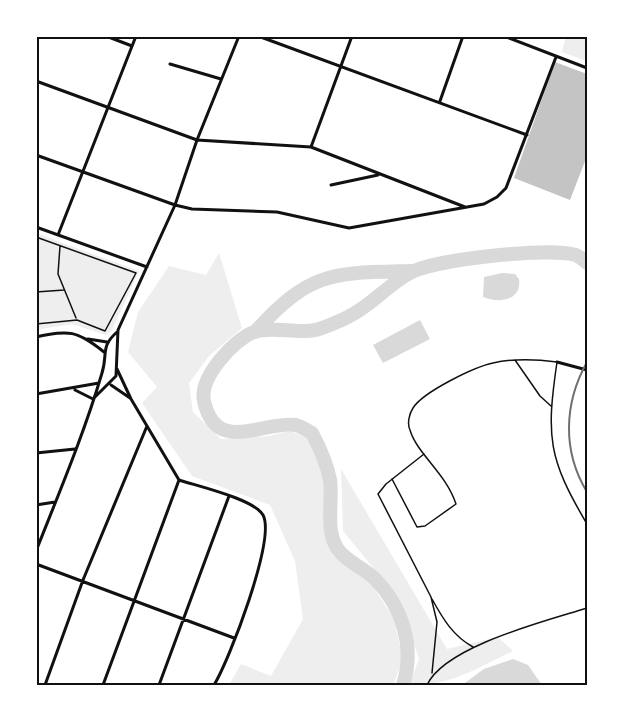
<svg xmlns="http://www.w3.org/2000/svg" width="623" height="721" font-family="'Alegreya Sans',sans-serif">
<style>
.green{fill:#eee}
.water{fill:#d9d9d9}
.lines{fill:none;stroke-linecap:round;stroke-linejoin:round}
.river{stroke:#d9d9d9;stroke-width:14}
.building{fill:#c4c4c4}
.path{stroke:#111;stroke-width:1.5}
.service{stroke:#111;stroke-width:1.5}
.minor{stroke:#111;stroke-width:3}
.rail{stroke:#707070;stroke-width:2}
.neatline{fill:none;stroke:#111;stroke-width:2}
</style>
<rect width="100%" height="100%" fill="#fff"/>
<path class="green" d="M566,36h21v25l-25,-9z
M36,233l103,38 -27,59 -6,5 -34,-11 -36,6z
M219,253l23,75 -33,28 -20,27 4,29 28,27 48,-3 21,-5 21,7 14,38v61l16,24 31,24 22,34 9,41 -10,25h-164l12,-21 30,12 32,-57 -8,-58 -25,-56 -78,-29 -50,-73 15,-16 -29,-35 10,-40 31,-46 37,9z
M341,469l106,180 51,-12 15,14c-39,18 -60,34 -104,34l10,-26 -21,-61 -55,-67z"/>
<path class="water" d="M502,273l13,1 4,5c3,21 -19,25 -36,18l1,-20z
M420,320l10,19 -47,24 -10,-18z
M513,659l15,6 14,20h-80l22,-16z"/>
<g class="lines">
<path class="river" d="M255,332c56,-62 78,-59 157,-61
M403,685c12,-37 0,-77 -27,-105 -11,-12 -30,-18 -39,-32 -12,-19 -4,-47 -7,-68 -3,-16 -10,-32 -18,-47 -4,-2 -11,-7 -16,-8 -32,-5 -80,31 -92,-24 -5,-23 29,-61 50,-69 19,-7 48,4 68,-4 11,-4 23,-9 33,-15 21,-12 37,-32 59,-42 27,-12 135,-24 162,-16 4,2 8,5 11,8"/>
</g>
<path class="building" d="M555,62l32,12v82l-17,44 -56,-22z"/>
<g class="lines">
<path class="path" d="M36,237l100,36 -31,58 -28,-11 -41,4
M60,246l-2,28 18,44
M36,292l28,-2"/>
<path class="service" d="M515,360l25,36 11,10
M424,454l-38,30 -8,10 53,103 6,25 -5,51
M392,479l25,48 8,-1 31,-22c-10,-31 -39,-50 -46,-74 -3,-6 -1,-16 3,-22 10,-16 61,-41 80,-45 22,-5 42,-4 64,-1 -11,75 -9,96 30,162
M432,599c11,20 21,37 41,48
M427,685c18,-39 119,-64 160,-77"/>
<path class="minor" d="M106,36l26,10
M258,36l269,99
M504,36l83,32
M170,64l51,15
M36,81l161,59 114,7 154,60
M440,101l23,-65
M311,147l41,-111
M36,155l139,50 17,4 85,3 72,16 135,-24 13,-7 9,-9 50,-131
M331,185l47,-10
M36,227l111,40
M58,235l78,-199
M36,337c34,-7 40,-7 68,15
M88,339l19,3
M557,362l30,8
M117,369l14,30 48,81c18,6 75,19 84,35 13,24 -34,146 -49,170
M111,385l19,13
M75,390l18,9
M36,394l63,-11
M95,397l21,-21 2,-46 57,-125 22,-65 42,-104
M36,453l39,-4
M36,505l19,-3
M36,551c23,-58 48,-117 66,-178 6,-19 -2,-26 15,-41
M36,564l198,74
M45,685l38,-105 64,-154
M103,685l76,-205
M159,685l70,-189"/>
<path class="rail" d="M587,362c-23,41 -25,89 0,130"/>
</g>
<rect width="623" height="721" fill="none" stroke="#ffffff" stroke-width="75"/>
<rect x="38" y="38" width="548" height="646" class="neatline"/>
</svg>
